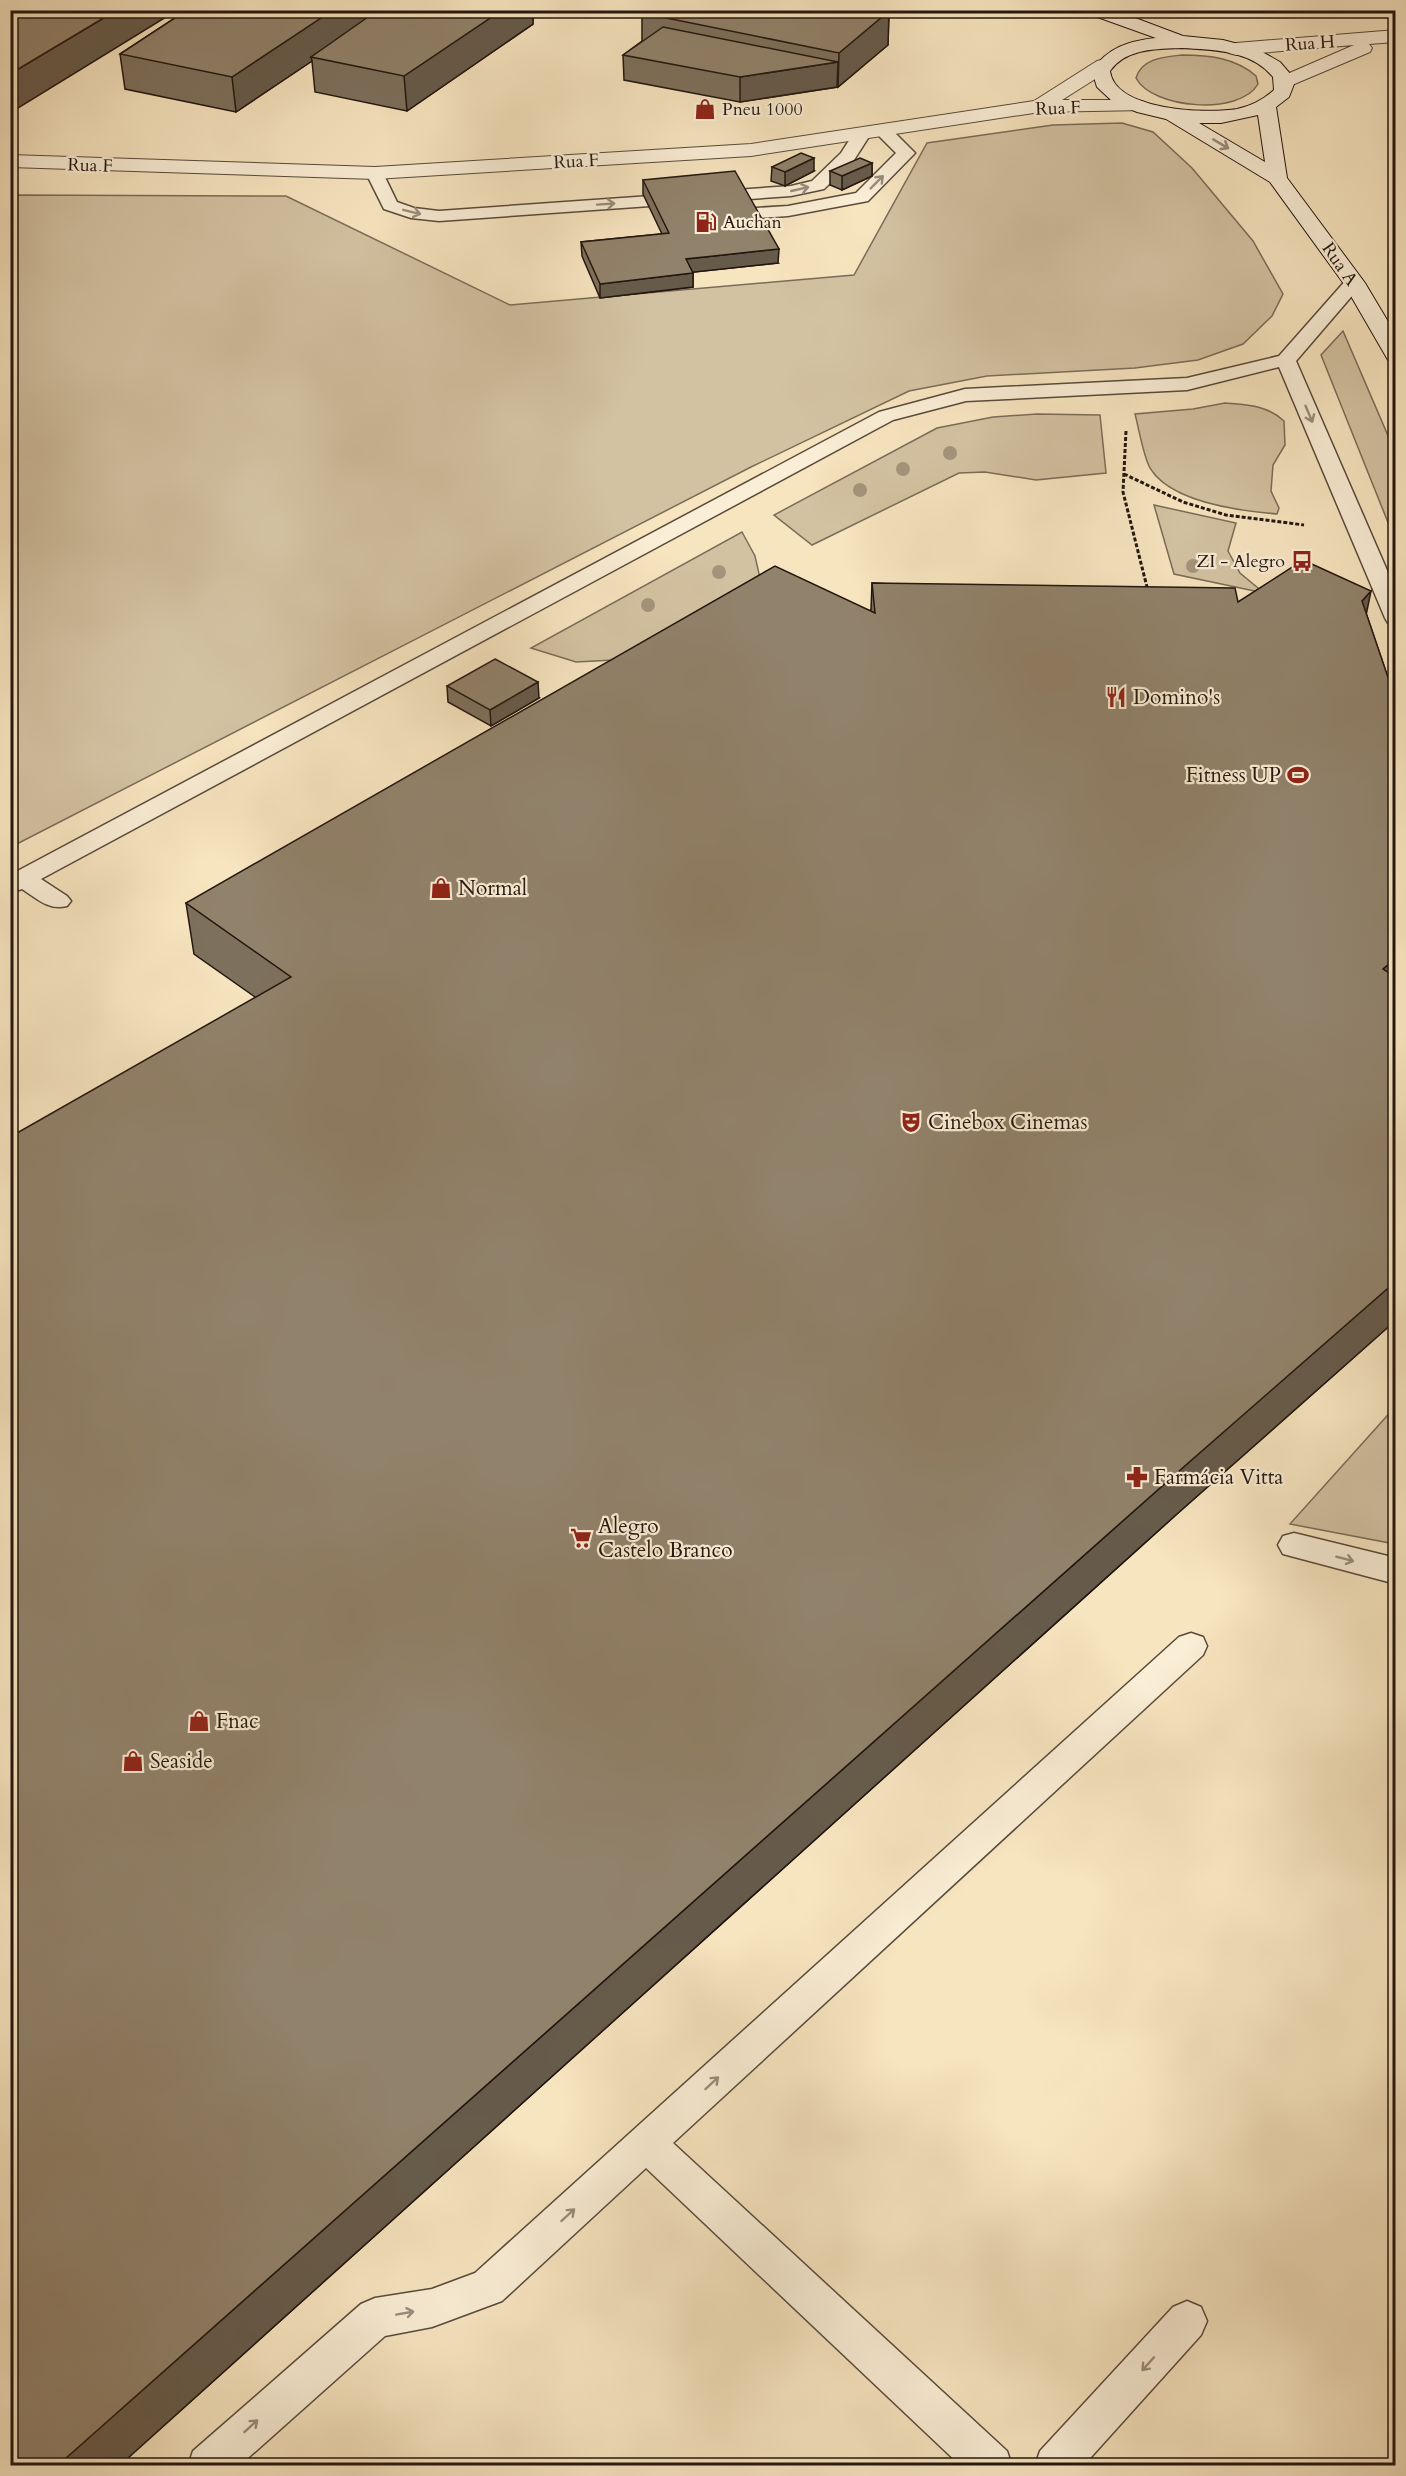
<svg xmlns="http://www.w3.org/2000/svg" width="1406" height="2476" font-family="Cardo,serif">
<style>
.green{fill:#d3c2a2;stroke:#7b6c58;stroke-width:1.5}
.lines{fill:none;stroke-linecap:round;stroke-linejoin:round}
.lane-casing{stroke:#584a3b;stroke-width:3}
.street-casing{stroke:#584a3b;stroke-width:2}
.secondary-casing{stroke:#23160f;stroke-width:2}
.path{stroke:#23160f;stroke-width:3;stroke-dasharray:4 2;stroke-linecap:butt}
.lane{fill:#faeed6;fill-rule:evenodd}
.street{fill:#faeed6;fill-rule:evenodd}
.secondary{fill:#faeed6;fill-rule:evenodd}
.tree{fill:#a4947b}
.wall{fill:#7d705c;stroke:#23160f;stroke-width:1.5}
.shaded-wall{fill:#665b4b;stroke:#23160f;stroke-width:1.5}
.building{fill:#91826b;stroke:#23160f;stroke-width:1.5}
.oneway{stroke:#998d7c}
.labels{text-anchor:middle;stroke-width:4.5;stroke-linejoin:round;paint-order:stroke}
.far-street-label{font-size:18px;fill:#23160f;stroke:#faeed6}
.far-poi-label{font-size:18px;fill:#23160f;stroke:#faeed6;text-anchor:start}
.poi-label{font-size:21px;fill:#23160f;stroke:#faeed6;text-anchor:start}
</style>
<rect width="100%" height="100%" fill="#f7e5c0"/>
<filter id="stains"><feTurbulence type="fractalNoise" baseFrequency=".00333" numOctaves="4"/><feColorMatrix values="0 0 0 0 .2 0 0 0 0 .09 0 0 0 0 .02 0 0 0 .5 -.17"/></filter>
<radialGradient id="worn" r=".72"><stop offset=".6" stop-color="#630" stop-opacity="0"/><stop offset="1" stop-color="#630" stop-opacity=".3"/></radialGradient>
<path class="green" d="M1182,55c27,0 54,3 74,21l2,8c-18,32 -106,25 -122,-6 6,-20 28,-21 46,-23z
M1122,123l31,9 39,36 61,73 30,53 -11,22 -29,28 -45,16 -63,8 -148,8 -78,15 -158,76 -740,380v-652l275,1 224,109 344,-30 73,-132 126,-18z
M1343,331l52,121v88l-74,-185z
M1225,403c22,2 42,2 59,18l1,24 -12,20 -2,26 8,17 -2,6c-36,-3 -106,-11 -127,-46 -7,-13 -11,-39 -15,-54l58,-5z
M1037,414l63,1 6,58 -70,7 -51,-8 -26,1 -147,72 -38,-30 163,-87 56,-11z
M1154,505l82,18 -8,28 12,22 24,20 -90,-19z
M742,532l13,24 5,22 -146,82 -38,2 -45,-14z
M1395,1407v137l-105,-20z"/>
<g class="lines">
<defs>
<path id="lane" d="M884,127l6,1 25,25 -47,48 -80,15 -64,4 -6,-1 -3,-4 3,-4 6,-1 64,-4 68,-13 40,-40 -21,-21 3,-4z
M861,130l6,1 3,4 -16,25 -30,29 -33,7 -352,25 -28,-3 -27,-9 -18,-36 3,-4h12l16,33 17,6 25,3 352,-25 21,-5 29,-28 14,-22z
M1354,277l7,2 2,4 -67,78 100,230v33l-8,-1 -3,-5 -106,-251 -92,23 -221,11 -73,19 -852,459 26,17 4,5 -4,5c-18,5 -31,-8 -45,-17l-12,4v-18l869,-463 86,-23 222,-11 92,-22 68,-77z
M1294,1533l102,25v26l-113,-30 -5,-9 5,-9z
M1191,1633l12,4 4,9 -4,9 -530,488 334,308 5,15h-51l-315,-298 -144,133 -70,26 -47,9 -146,130h-51l5,-15 168,-147 14,-6 57,-9 43,-16 704,-636z
M1187,2301l14,6 6,14 -6,14 -118,131h-48l5,-15 133,-144z"/>
<path id="street" d="M1396,30v12l-27,2 3,4 -2,4 -85,36 -7,-2 -3,-4 3,-4 76,-33 -118,10 -7,-2 -2,-4 2,-4 7,-2z
M1104,59l7,2 2,4 -2,4 -49,31h76l7,2 3,4 -3,4 -105,2 -289,44 -376,23 -365,-12v-12l365,12 376,-23 283,-43 63,-40z"/>
<path id="secondary" d="M1086,10h28l69,26 40,4 34,9 23,13 12,14 2,8 -5,13 -13,10 11,71 78,105 31,52v27l-8,-2 -44,-76 -74,-102 -104,-63 -29,-7 -25,-11 -15,-14 -5,-16c15,-23 36,-30 64,-33l-67,-24zM1182,48c32,2 69,2 91,29l1,13c-10,9 -23,16 -37,19 -30,5 -122,2 -127,-38 16,-23 47,-22 72,-23zM1258,115l7,47 -66,-39h22z"/>
</defs>
<use href="#lane" class="lane-casing"/>
<use href="#street" class="street-casing"/>
<use href="#secondary" class="secondary-casing"/>
<path class="path" d="M1126,431l-3,61 25,99
M1124,474l59,28 43,13 78,10"/>
<use href="#lane" class="lane"/>
<use href="#street" class="street"/>
<use href="#secondary" class="secondary"/>
</g>
<g class="tree">
<circle cx="950" cy="453" r="7"/>
<circle cx="903" cy="469" r="7"/>
<circle cx="860" cy="490" r="7"/>
<circle cx="1193" cy="566" r="7"/>
<circle cx="719" cy="572" r="7"/>
<circle cx="648" cy="605" r="7"/>
</g>
<path class="wall" d="M187,10h346v14l-126,87 -92,-19 -3,-31 -76,51 -111,-23 -5,-35z
M889,11l-1,34 -50,42 -98,15 -116,-22 -1,-25 19,-14v-28z
M872,163v13l-30,14 -12,-5v-14z
M772,167l42,4 -29,15 -14,-5z
M643,180l135,83 -85,9v15l-93,11 -18,-42 -1,-14 81,-8 -19,-40z
M872,583l366,19 128,11 29,85v623l-218,193 -1058,952h-109l245,-1469 -61,-43 -8,-51 685,-293z
M447,686l92,12 -48,28 -43,-24z"/>
<path class="shaded-wall" d="M117,10h49v7l-156,96v-39z
M333,10h54l-76,47 1,4 -76,51 -4,-35z
M502,10h31v14l-126,87 -3,-35z
M889,11l-1,34 -50,42 1,-34z
M838,62l-1,25 -97,15v-25z
M814,158v13l-29,15v-14z
M872,163v13l-30,14v-14z
M779,249l-1,14 -92,10v-14z
M693,273v14l-93,11v-14z
M1371,591l-10,49 1,-39z
M538,682l1,16 -48,28 -1,-16z
M1395,959v41l-12,-31z
M1395,1282v39l-218,193 -1058,952h-62l1130,-1002z"/>
<path class="building" d="M10,10h107l-107,64z
M187,10h146l-101,67 -112,-23z
M378,10h124l-98,66 -93,-19z
M646,10h241l2,1 -50,42 -197,-40z
M663,27l175,35 -98,15 -117,-22z
M801,153l13,5 -29,14 -13,-5z
M860,158l12,5 -30,13 -12,-5z
M735,171l44,78 -93,10 7,14 -93,11 -19,-42 88,-9 -26,-53z
M1303,560l68,31 -9,10 33,97v261l-12,10 12,8v305l-208,182 -1130,1002h-47v-1329l281,-160 -105,-74 589,-337 100,47 -3,-30 363,5 3,14z
M495,659l43,23 -48,28 -43,-24z"/>
<defs><path id="oneway-shaft" d="M-6 0H5M1.5-3L5.5 0L1.5 3" fill="none" stroke-width="1.6" stroke-linecap="round" stroke-linejoin="round" transform="scale(1.5)"/></defs>
<g class="oneway">
<use href="#oneway-shaft" transform="translate(1221 144) rotate(31)"/>
<use href="#oneway-shaft" transform="translate(877 182) rotate(-45)"/>
<use href="#oneway-shaft" transform="translate(800 189) rotate(-13)"/>
<use href="#oneway-shaft" transform="translate(606 204) rotate(-4)"/>
<use href="#oneway-shaft" transform="translate(412 212) rotate(14)"/>
<use href="#oneway-shaft" transform="translate(1309 414) rotate(67)"/>
<use href="#oneway-shaft" transform="translate(1345 1559) rotate(15)"/>
<use href="#oneway-shaft" transform="translate(712 2083) rotate(-43)"/>
<use href="#oneway-shaft" transform="translate(568 2215) rotate(-42)"/>
<use href="#oneway-shaft" transform="translate(405 2313) rotate(-10)"/>
<use href="#oneway-shaft" transform="translate(1148 2364) rotate(132)"/>
<use href="#oneway-shaft" transform="translate(251 2426) rotate(-42)"/>
</g>
<defs>
<symbol id="shop-bare" viewBox="-9 -9 18 18"><path d="M-5-2.5h2.3a2.7 3.5 0 0 1 5.4 0H5L5.5 6h-11ZM-1.5-2.5h3a1.5 2.3 0 0 0-3 0Z" fill="#8f2418" stroke="#faeed6" stroke-width="2.5" paint-order="stroke"/></symbol>
<symbol id="fuel-bare" viewBox="-9 -9 18 18"><path d="M-5.5-6h7V0h2V4h1.3V-2.5L3-4.5l.8-.8L6-3V5H2.5V1h-1V6h-7ZM-4.2-4.7v3.2H.2V-4.7Z" fill="#8f2418" stroke="#faeed6" stroke-width="2.5" paint-order="stroke"/></symbol>
<symbol id="bus-bare" viewBox="-9 -9 18 18"><path d="M-5-6H5V4H4V6H2V4H-2V6H-4V4H-5ZM-3.5-4V0h7V-4ZM-3.5 1.2v1.5H-2V1.2ZM2 1.2v1.5H3.5V1.2Z" fill="#8f2418" stroke="#faeed6" stroke-width="2.5" paint-order="stroke"/></symbol>
<symbol id="restaurant-bare" viewBox="-9 -9 18 18"><path d="M-5-6h1v4h1v-4h1v4h1v-4h1v5L-1.5 .5V6h-2V.5L-5-1ZM5-6V6H3V1.5H1.5Q1.5-4 5-6Z" fill="#8f2418" stroke="#faeed6" stroke-width="2.5" paint-order="stroke"/></symbol>
<symbol id="stadium-bare" viewBox="-9 -9 18 18"><path d="M0-5a6.5 5 0 1 0 0 10a6.5 5 0 1 0 0-10ZM-3.5-1.8h7v3.6h-7Z" fill="#8f2418" stroke="#faeed6" stroke-width="2.5" paint-order="stroke"/></symbol>
<symbol id="theatre-bare" viewBox="-9 -9 18 18"><path d="M-5-5.5Q0-4 5-5.5V0Q5 5 0 6Q-5 5-5 0ZM-3.3-2.5H-1v1.5H-3.3ZM1-2.5H3.3v1.5H1ZM-2.8 1Q0 5.5 2.8 1Z" fill="#8f2418" stroke="#faeed6" stroke-width="2.5" paint-order="stroke"/></symbol>
<symbol id="pharmacy-bare" viewBox="-9 -9 18 18"><path d="M-2-6h4v4h4v4h-4v4h-4v-4h-4v-4h4Z" fill="#8f2418" stroke="#faeed6" stroke-width="2.5" paint-order="stroke"/></symbol>
<symbol id="supermarket-bare" viewBox="-9 -9 18 18"><path d="M-6-5.5h2.5l.6 2H6L4.5 2H-2.5L-4.4-4H-6ZM-1.5 3.2a1.3 1.3 0 1 0 .1 0ZM3 3.2a1.3 1.3 0 1 0 .1 0Z" fill="#8f2418" stroke="#faeed6" stroke-width="2.5" paint-order="stroke"/></symbol>
</defs>
<g fill-rule="evenodd">
<use href="#shop-bare" x="690" y="94" width="30" height="30"/>
<use href="#fuel-bare" x="691" y="207" width="30" height="30"/>
<use href="#bus-bare" x="1287" y="546" width="30" height="30"/>
<use href="#restaurant-bare" x="1101" y="682" width="30" height="30"/>
<use href="#stadium-bare" x="1283" y="760" width="30" height="30"/>
<use href="#shop-bare" x="426" y="873" width="30" height="30"/>
<use href="#theatre-bare" x="896" y="1107" width="30" height="30"/>
<use href="#pharmacy-bare" x="1122" y="1462" width="30" height="30"/>
<use href="#supermarket-bare" x="566" y="1523" width="30" height="30"/>
<use href="#shop-bare" x="184" y="1706" width="30" height="30"/>
<use href="#shop-bare" x="118" y="1746" width="30" height="30"/>
</g>
<g class="labels">
<g class="far-street-label">
<text transform="translate(1310 43) rotate(-4)" y="6">Rua H</text>
<text transform="translate(1058 108) rotate(-2)" y="6">Rua F</text>
<text transform="translate(576 161) rotate(-3)" y="6">Rua F</text>
<text transform="translate(90 165) rotate(2)" y="6">Rua F</text>
<text transform="translate(1340 264) rotate(55)" y="6">Rua A</text>
</g>
<g class="far-poi-label">
<text x="722" y="115">Pneu 1000</text>
<text x="723" y="228">Auchan</text>
<text x="1285" y="567" text-anchor="end">ZI - Alegro</text>
</g>
<g class="poi-label">
<text x="1133" y="704">Domino's</text>
<text x="1281" y="782" text-anchor="end">Fitness UP</text>
<text x="458" y="895">Normal</text>
<text x="928" y="1129">Cinebox Cinemas</text>
<text x="1154" y="1484">Farmácia Vitta</text>
<text x="598" y="1533">Alegro<tspan x="598" dy="24">Castelo Branco</tspan></text>
<text x="216" y="1728">Fnac</text>
<text x="150" y="1768">Seaside</text>
</g>
</g>
<rect width="1406" height="2476" fill="none" stroke="#f7e5c0" stroke-width="36"/>
<rect x="12" y="12" width="1382" height="2452" fill="none" stroke="#23160f" stroke-width="3"/>
<rect x="18" y="18" width="1370" height="2440" fill="none" stroke="#23160f" stroke-width="1.5"/>
<rect width="100%" height="100%" filter="url(#stains)"/>
<rect width="100%" height="100%" fill="url(#worn)"/>
</svg>
